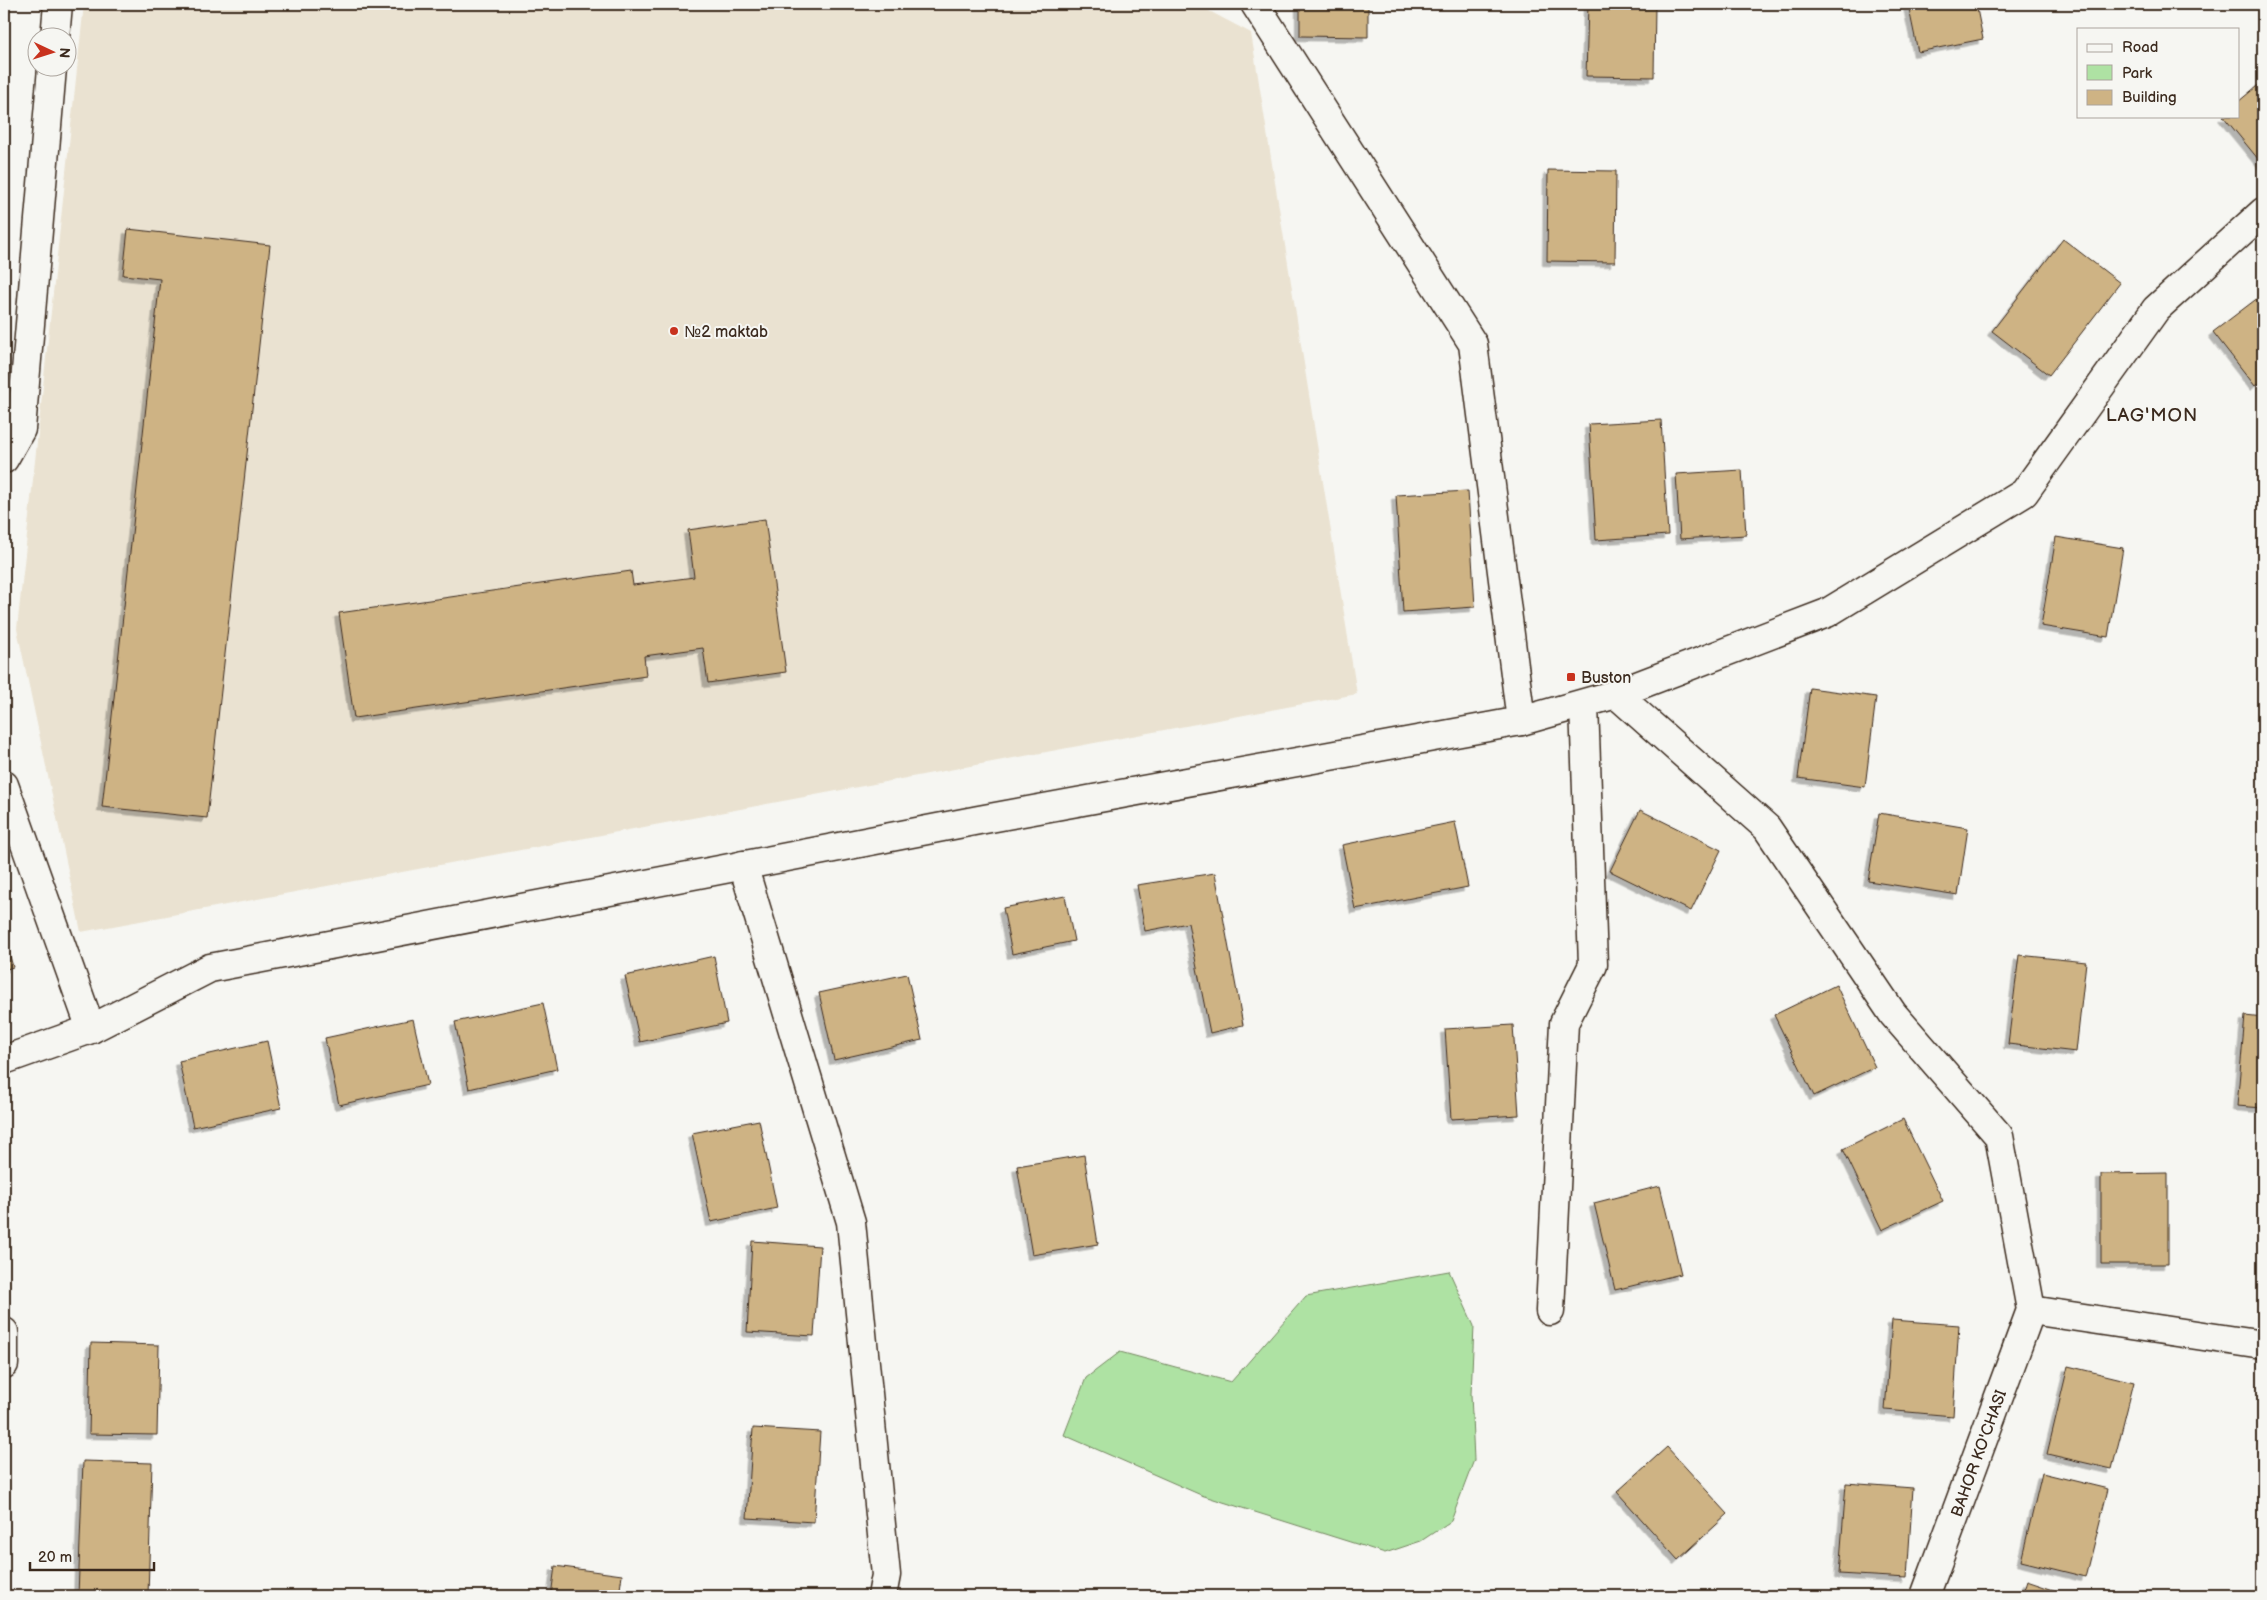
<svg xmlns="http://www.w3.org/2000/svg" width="2267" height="1600" font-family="'Balsamiq Sans',sans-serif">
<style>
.built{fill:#eae2d1}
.green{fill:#aee2a3;stroke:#748660}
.building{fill:#ceb384;stroke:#3b2a1e;filter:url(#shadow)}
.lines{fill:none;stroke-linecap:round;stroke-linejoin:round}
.street-casing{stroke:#3b2a1e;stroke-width:31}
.secondary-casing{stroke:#3b2a1e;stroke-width:31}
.street{stroke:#f6f6f2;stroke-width:28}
.secondary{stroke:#f6f6f2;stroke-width:28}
.poi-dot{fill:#c8321e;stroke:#f6f6f2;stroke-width:2}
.labels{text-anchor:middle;stroke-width:4;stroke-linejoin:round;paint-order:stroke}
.poi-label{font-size:16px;fill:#3b2a1e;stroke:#f6f6f2;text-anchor:start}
.street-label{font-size:16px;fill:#3b2a1e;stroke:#f6f6f2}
.quarter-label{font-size:19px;letter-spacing:1px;fill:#3b2a1e;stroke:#f6f6f2}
</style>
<defs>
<filter id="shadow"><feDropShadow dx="-4.5" dy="4.5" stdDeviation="0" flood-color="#0004"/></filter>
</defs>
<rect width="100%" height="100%" fill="#f6f6f2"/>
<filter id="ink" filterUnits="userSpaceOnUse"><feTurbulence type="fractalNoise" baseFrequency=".02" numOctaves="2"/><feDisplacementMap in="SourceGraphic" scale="10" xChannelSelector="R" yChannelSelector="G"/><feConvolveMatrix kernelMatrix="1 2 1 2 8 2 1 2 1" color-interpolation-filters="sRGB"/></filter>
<g filter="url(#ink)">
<path class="built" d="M84,4h1112l55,29 106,661 -1276,238 -64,-303z"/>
<path class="green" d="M1449,1271l25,55 -3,68 3,66 -23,61 -30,20 -36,12 -184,-58 -137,-60 22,-57 34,-26 111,30 75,-86z"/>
<path class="building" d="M1300,4h68v33l-68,-1z
M1588,4h67l-1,73 -68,-1z
M1908,4h68l7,35 -65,13z
M2263,81v84l-40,-49h15v-14z
M1548,170l68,1 -1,91 -68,-1z
M128,229l142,16 -63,573 -105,-11 58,-528 -37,-4z
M2063,239l57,44 -71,92 -57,-44z
M2263,294v85l-8,7 -42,-54z
M1661,420l7,115 -72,5 -7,-116z
M1742,470l4,65 -66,4 -4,-65z
M1468,491l7,116 -72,5 -7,-117z
M765,519l21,153 -78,11 -5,-35 -59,8 2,20 -292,42 -15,-105 292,-42 2,14 61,-8 -6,-47z
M2056,537l67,11 -15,89 -67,-11z
M1810,688l66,9 -11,90 -67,-9z
M1640,810l81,40 -30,61 -81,-40z
M1879,813l89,15 -10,67 -90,-14z
M1455,822l13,65 -113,22 -13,-64z
M1215,873l28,152 -33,8 -22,-110 -43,8 -8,-46z
M1065,896l9,45 -62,13 -9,-46z
M4,935l9,32 -9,3z
M2019,955l67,7 -10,90 -68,-8z
M714,956l13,67 -87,19 -15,-66z
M907,974l15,66 -88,20 -15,-67z
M1836,985l39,82 -61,29 -40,-81z
M543,1003l14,66 -88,20 -14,-67z
M2245,1016l18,2v90l-26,-2z
M413,1019l15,66 -89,20 -14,-67z
M1513,1025l6,90 -68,4 -6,-90z
M267,1041l14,67 -88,19 -14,-66z
M1903,1119l40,82 -61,29 -39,-81z
M759,1120l18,88 -66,14 -19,-89z
M1084,1155l14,89 -66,11 -15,-89z
M2168,1173v91h-67v-90z
M1660,1186l21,88 -66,16 -21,-87z
M752,1241l68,5 -6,90 -67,-4z
M1892,1320l67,5 -6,91 -68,-6z
M91,1343l68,2 -2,90 -68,-1z
M2068,1366l66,16 -22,87 -65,-15z
M753,1428l67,4 -6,90 -67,-4z
M1667,1447l61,67 -50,46 -61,-68z
M83,1461l69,2 -4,133h-70z
M2042,1473l66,16 -22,88 -65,-16z
M1846,1483l67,5 -6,90 -68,-4z
M555,1566l67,9 -3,21h-68z
M2027,1581l44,15h-49z"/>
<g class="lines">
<defs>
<path id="street" d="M1255,4l218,340 48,377
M55,38l3,-34
M4,459l17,-30 31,-361
M1616,694l211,-81 197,-120 132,-184 107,-97
M4,785l87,244
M743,865l108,357 35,353 -4,21
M2031,1310l232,35
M1550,1311l14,-288 29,-58 -9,-261
M4,1332v32"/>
<path id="secondary" d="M4,1060l87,-31 119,-61 769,-148 542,-99 95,-27 151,134 126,186 106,122 32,174 -106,286"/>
</defs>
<use href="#street" class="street-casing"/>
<use href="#secondary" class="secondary-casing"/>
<use href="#street" class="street"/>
<use href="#secondary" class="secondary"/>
</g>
</g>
<g class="poi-dot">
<circle cx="674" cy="331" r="5"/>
<rect x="1566" y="672" width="10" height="10" rx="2.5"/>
</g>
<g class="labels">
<g class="poi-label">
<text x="684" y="337">№2 maktab</text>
<text x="1581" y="683">Buston</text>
</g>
<g class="street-label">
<text transform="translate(1978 1453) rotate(-70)" y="6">BAHOR KO'CHASI</text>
</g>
<g class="quarter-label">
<text x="2152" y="421">LAG'MON</text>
</g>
</g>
<rect width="2267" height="1600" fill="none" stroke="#f6f6f2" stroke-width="20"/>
<rect x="10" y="10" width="2247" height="1580" fill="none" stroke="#3b2a1e" stroke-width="2" filter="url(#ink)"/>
<rect x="2077" y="28" width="162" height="90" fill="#f6f6f2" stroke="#aba49d"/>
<rect x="2087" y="44" width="25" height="8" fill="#f6f6f2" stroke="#aba49d"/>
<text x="2122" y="52" font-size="15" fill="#3b2a1e">Road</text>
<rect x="2087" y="65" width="25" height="15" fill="#aee2a3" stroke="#aba49d"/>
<text x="2122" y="78" font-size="15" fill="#3b2a1e">Park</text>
<rect x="2087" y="90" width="25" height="15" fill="#ceb384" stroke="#aba49d"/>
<text x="2122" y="102" font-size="15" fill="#3b2a1e">Building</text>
<g transform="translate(52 52) rotate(94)"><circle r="24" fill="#f6f6f2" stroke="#aba49d"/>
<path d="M0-4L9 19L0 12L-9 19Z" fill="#c8321e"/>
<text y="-8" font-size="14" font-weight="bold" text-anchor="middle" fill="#3b2a1e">N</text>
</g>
<path d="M30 1562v8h124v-8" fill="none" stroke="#3b2a1e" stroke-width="2.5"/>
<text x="38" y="1562" font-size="15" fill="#3b2a1e" stroke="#f6f6f2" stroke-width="4" paint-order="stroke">20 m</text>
</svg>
